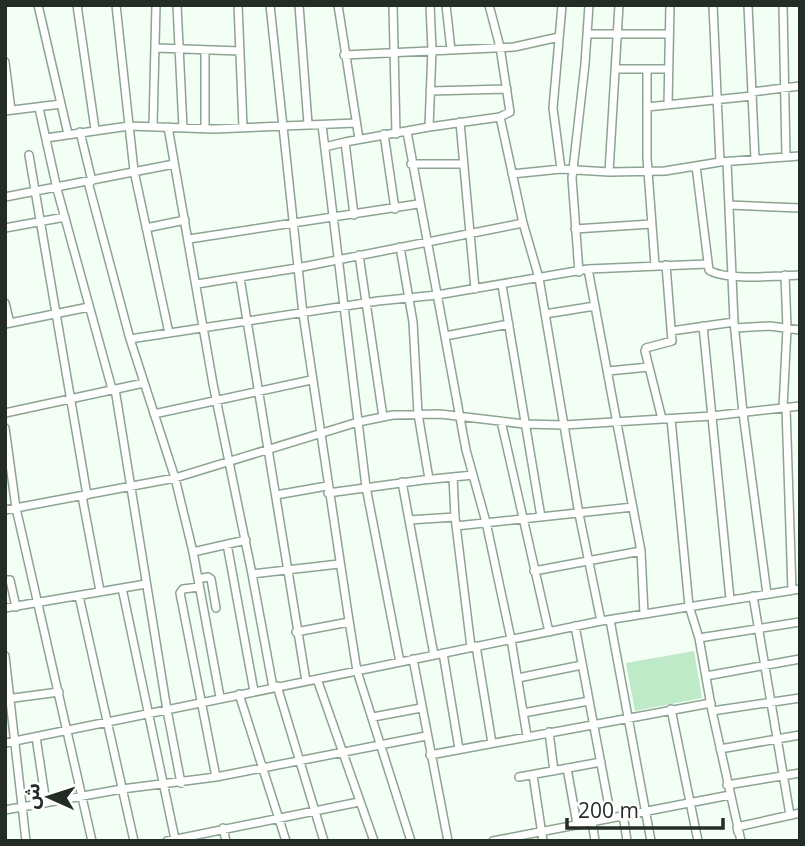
<svg xmlns="http://www.w3.org/2000/svg" width="805" height="846" font-family="'Open Sans','Noto Sans Arabic',sans-serif">
<style>
.green{fill:#bfeac7}
.lines{fill:none;stroke-linecap:round;stroke-linejoin:round}
.minor-casing{stroke:#8ca491;stroke-width:10}
.minor{stroke:#fff;stroke-width:7}
</style>
<rect width="100%" height="100%" fill="#f3fef5"/>
<path class="green" d="M694,651l8,47 -67,13 -9,-48z"/>
<g class="lines">
<defs>
<path id="minor" d="M38,5l30,129
M77,5l18,124
M116,5l18,166 35,162
M177,5l6,123
M238,5l5,122
M270,5l33,309 45,300 9,57 54,170
M299,5l9,119
M338,5l21,134
M393,5l3,129
M430,5l2,45 -3,77 71,-10
M446,5l5,45
M489,5l11,42 10,65 -10,5 23,106 16,55 40,236 22,107
M713,5l7,157
M748,5l7,154
M783,5l3,152
M588,34h81
M156,48l84,3
M344,55l170,-8 45,-10
M5,62l6,48
M616,69h53
M647,69v89l8,107
M430,91l77,-2
M752,92l48,-6
M668,105l2,-100
M647,107l105,-11
M39,108l18,81 55,200
M5,111l56,-7
M460,122l15,167
M322,125l44,362 34,175
M153,126l3,-121
M168,127l45,257 39,190 21,113
M205,129v-79
M80,132l12,49
M407,132l59,318 20,72 25,117 16,97
M384,134l11,75
M46,138l83,-12 85,3 142,-6
M325,147l20,-5
M29,155l58,340
M727,162l7,160 9,91 24,181
M411,164h53
M696,166l13,104c15,11 70,6 91,5
M561,169l-8,-61 9,-103
M609,172l10,-167
M512,174l49,-5 48,3 56,-1 55,-9 80,-6
M88,182l42,157 45,139 18,74 27,145
M5,197l169,-33
M729,205l71,3
M354,215l-9,-73 84,-15
M5,228l60,-11
M146,228l39,-8
M575,229l76,-5
M189,239l229,-35
M400,247l13,75 5,92 11,65
M359,255l24,162
M579,272l-7,-94 13,-114 4,-59
M240,278l66,403
M197,284l100,-16 226,-45
M502,285l39,232
M5,303l5,20
M545,314l50,-8
M5,324l84,-17
M703,326l27,273
M735,328l35,-2 30,4
M671,331l63,-9
M445,336l64,-12
M130,339l248,-38 59,-6 151,-26 119,-5
M608,371l41,-4
M115,389l52,321 14,73
M783,408l4,-80 -2,-53
M786,408l6,182
M5,413l139,-30
M154,414l157,-34
M662,419l-17,-68 1,-3 26,-7 -6,-76
M671,419l18,187 10,32 13,73 29,130
M501,421l48,211
M5,428l11,80 76,333
M453,477l2,40 16,130
M402,482l32,173
M328,493l95,-13 50,-5
M276,495l51,-9
M82,496l18,95
M5,510l170,-32 183,-56 35,-7 47,-1 84,10 40,1 148,-9 88,-10
M409,520l46,-3
M456,526l177,-19
M227,544l27,147
M641,551l3,63
M193,552l53,-12
M534,571l107,-20 -53,-282
M252,574l87,-10
M198,579l10,-2 3,2 5,29
M5,580h5l6,27
M199,587l-16,2 -3,4 36,184
M122,588l53,251
M79,596l55,245
M753,596l37,219
M5,608l141,-24
M610,620l41,221
M575,626l36,191
M296,632l53,-10
M699,638l101,-16
M476,646l16,97
M443,653l16,96
M5,656l21,185
M413,659l35,182
M706,676l94,-17
M518,678l64,-13
M317,679l57,162
M277,686l47,155
M239,694l47,147
M6,699l53,-7
M671,709l27,132
M712,711l88,-13
M523,713l66,-12
M373,717l48,-9
M549,732l5,39
M36,737l10,66
M5,743l596,-122 199,-32
M720,749l80,-14
M430,755l281,-52
M567,768l10,56
M533,775l10,66
M519,777l82,-15
M727,785l73,-12
M5,810l117,-21 94,-12 210,-41
M623,814l4,27
M592,821l3,20
M223,828l3,13
M738,832l-1,-5 63,-14
M167,841l192,-39
M493,841l237,-46"/>
</defs>
<use href="#minor" class="minor-casing"/>
<use href="#minor" class="minor"/>
</g>
<rect width="805" height="846" fill="none" stroke="#232d25" stroke-width="14"/>
<g transform="translate(49 797) rotate(273)" stroke="#ffffff" stroke-width="5" paint-order="stroke">
<path d="M0-5L12 26L0 18L-12 26Z" fill="#232d25"/>
<text y="-10" font-size="19" font-weight="bold" text-anchor="middle" fill="#232d25">ش</text>
</g>
<path d="M567 818v10h156v-10" fill="none" stroke="#232d25" stroke-width="3.5"/>
<text x="578" y="818" font-size="21" fill="#232d25" stroke="#ffffff" stroke-width="5" paint-order="stroke">200 m</text>
</svg>
